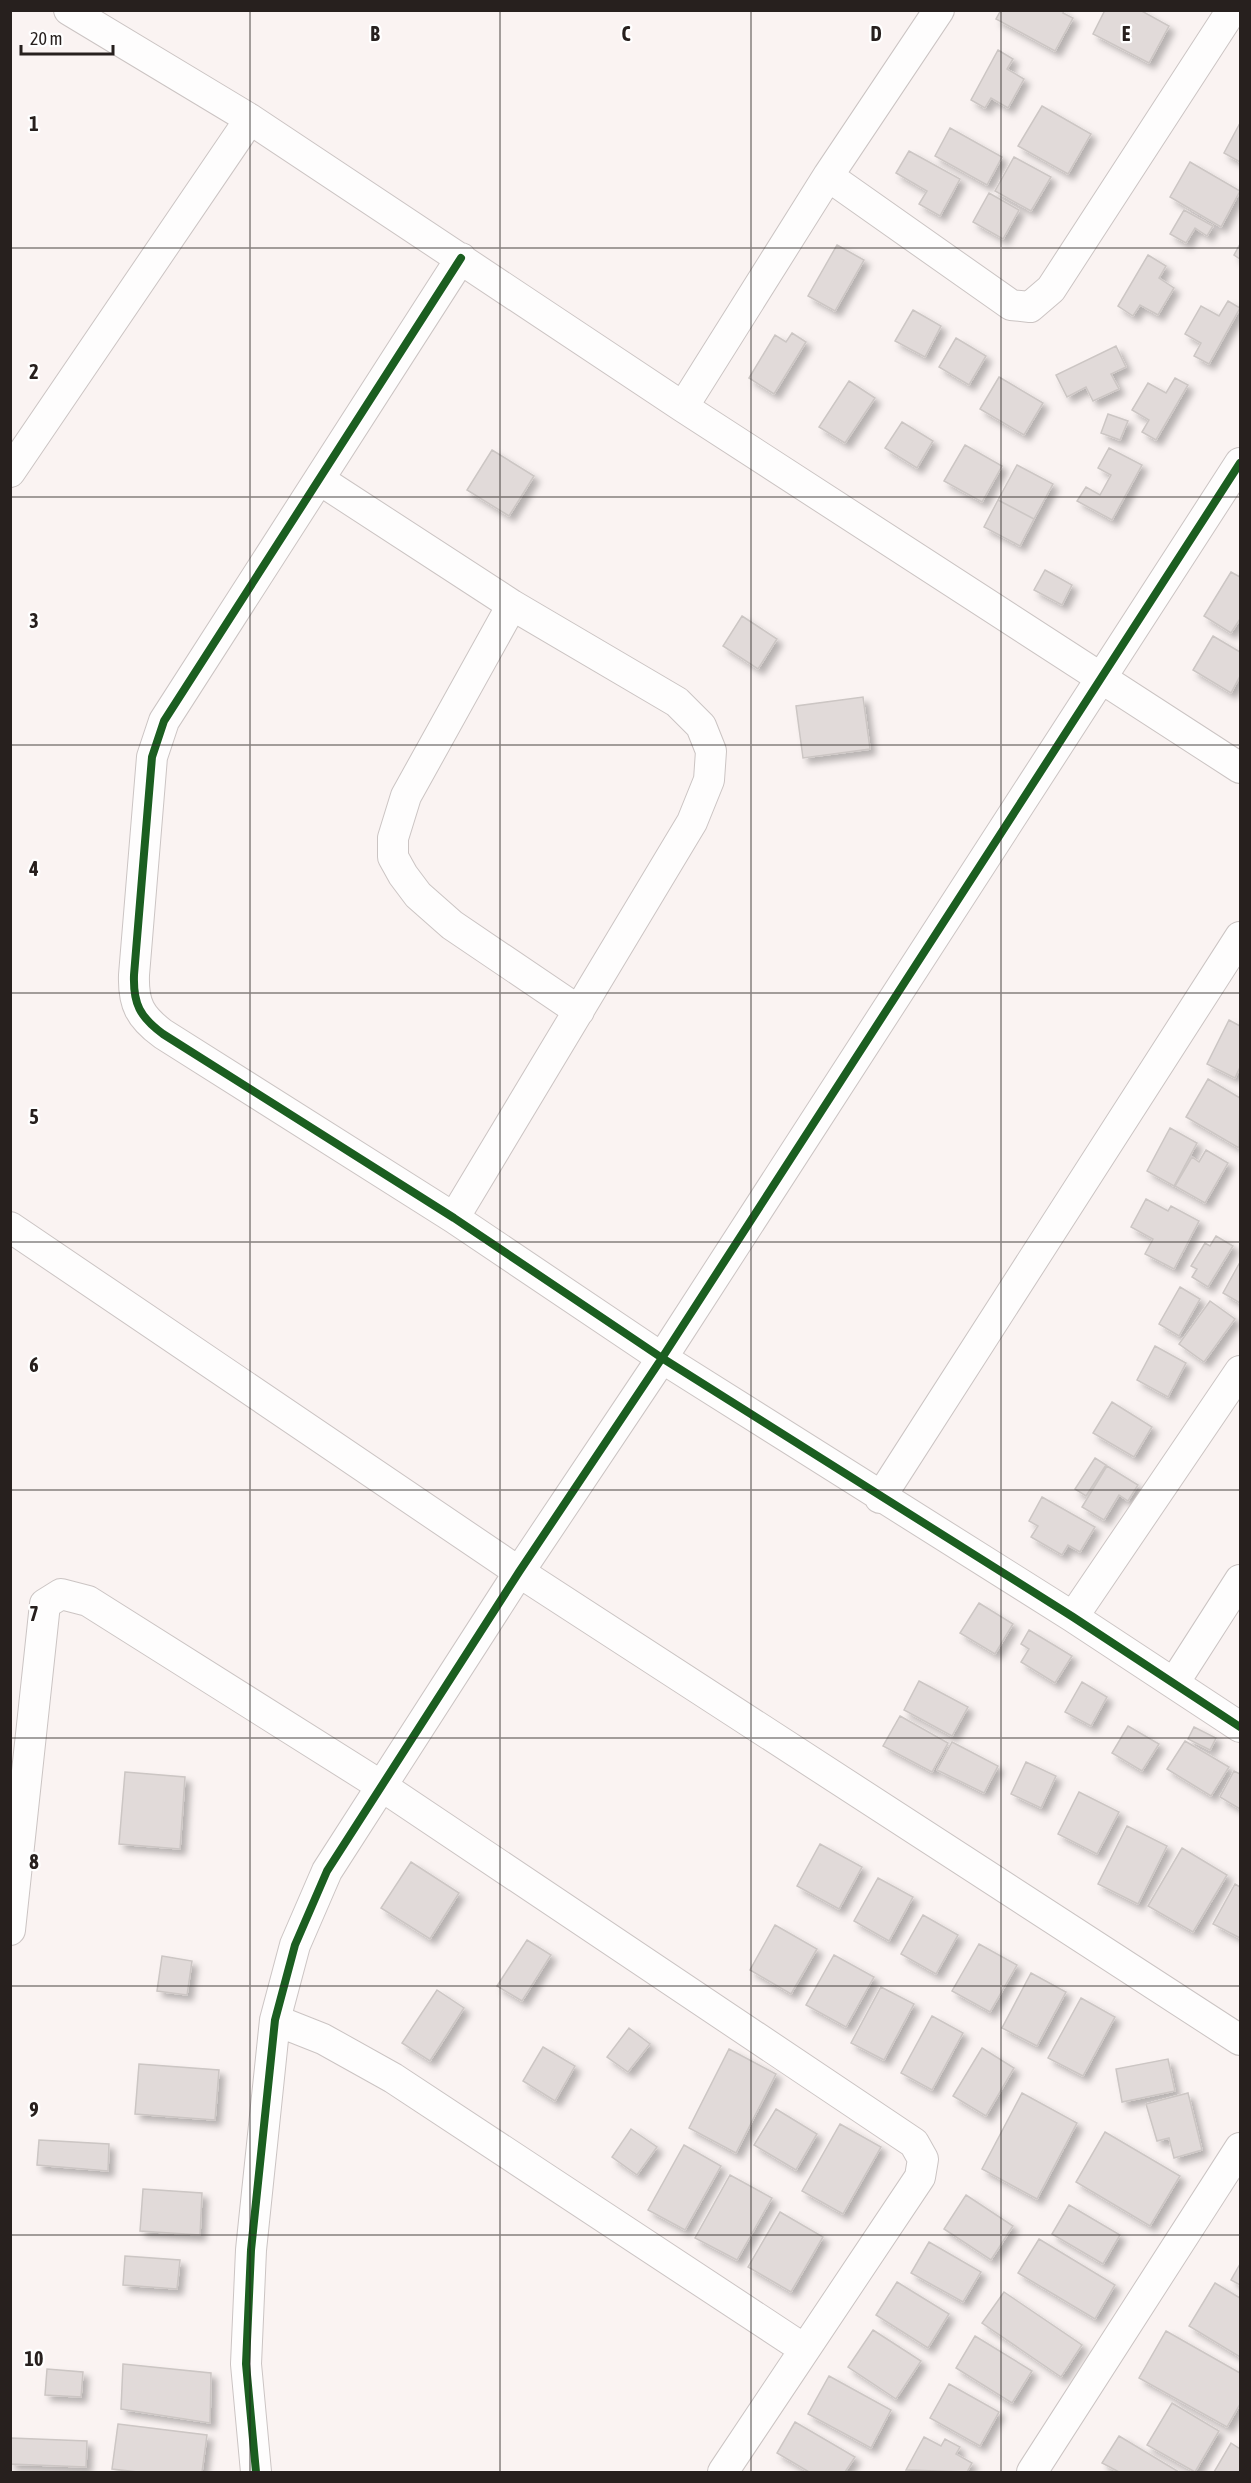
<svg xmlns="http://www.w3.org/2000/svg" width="1251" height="2483" font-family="'Asap Condensed',sans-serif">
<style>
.building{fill:#e1dad9;stroke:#ccc6c4;stroke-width:1.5;filter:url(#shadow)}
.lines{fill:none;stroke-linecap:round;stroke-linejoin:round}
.street-casing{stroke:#cbc4c3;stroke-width:32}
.street{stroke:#fefdfd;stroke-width:30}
.cycleway-casing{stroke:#fff;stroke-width:11}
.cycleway{stroke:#1b5e20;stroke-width:8}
.grid{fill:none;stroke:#27201e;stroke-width:1.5;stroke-opacity:0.55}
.grid-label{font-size:20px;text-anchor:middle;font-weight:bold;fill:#27201e;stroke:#fff;stroke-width:4.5;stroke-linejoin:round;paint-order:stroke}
</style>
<defs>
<filter id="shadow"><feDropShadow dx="5.5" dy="5.5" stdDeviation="3" flood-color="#0004"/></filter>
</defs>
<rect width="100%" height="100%" fill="#faf3f2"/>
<path class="building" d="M1001,10h63l-1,3 10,5 -18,33 -59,-32z
M1105,10h35l29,16 -20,37 -56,-29z
M998,50l15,9 -6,10 17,10 -16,29 -17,-10 -6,10 -14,-8z
M1042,106l49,28 -23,40 -50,-28z
M1240,123v39l-16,-9z
M950,128l52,29 -15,28 -52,-29z
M909,151l51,28 -20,37 -21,-12 8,-13 -31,-18z
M1014,157l37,20 -20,34 -36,-20z
M1190,162l50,29 -19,36 -51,-30z
M989,193l30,17 -16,29 -30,-17z
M1184,210l29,16 -6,10 -12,-8 -9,15 -16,-9z
M1240,244v15l-6,-4z
M837,245l27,15 -29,51 -27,-15z
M1148,255l18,11 -7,12 15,10 -16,27 -18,-10 -7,11 -15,-10z
M1228,301l12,7 -31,56 -15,-8 7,-13 -16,-9 16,-28 18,10z
M913,310l28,16 -16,31 -30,-16z
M792,333l14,9 -32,52 -25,-16 26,-43 11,7z
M956,338l30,18 -17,29 -30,-18z
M1116,346l10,21 -15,7 8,15 -26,12 -7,-14 -19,10 -11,-22z
M999,377l44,26 -19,32 -44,-26z
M1175,378l13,7 -32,55 -14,-8 7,-12 -17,-10 16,-27 18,10z
M849,381l26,17 -30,45 -26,-16z
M1108,414l20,7 -8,19 -19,-7z
M902,422l31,19 -16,27 -32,-20z
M965,445l37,21 -20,36 -38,-21z
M1109,448l33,17 -30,55 -35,-19 9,-14 14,8 11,-20 -13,-7z
M492,450l42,26 -25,40 -42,-26z
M1017,465l36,19 -19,35 -36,-19z
M998,500l36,19 -14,27 -36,-19z
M1045,570l27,15 -10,20 -28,-15z
M1231,572l9,5v42l-9,14 -27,-17z
M742,616l35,23 -19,30 -35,-23z
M1213,636l27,16v24l-9,17 -38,-23z
M863,697l7,52 -67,9 -7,-52z
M1229,1020l11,6v41l-5,11 -28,-14z
M1208,1079l32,19 -1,50 -53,-31z
M1170,1128l27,15 -23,43 -27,-15z
M1206,1150l22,13 -23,40 -30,-17 17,-29 7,5z
M1146,1199l22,12 3,-5 28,15 -25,48 -29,-15 8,-15 -22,-12z
M1216,1236l17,10 -25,41 -16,-10 5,-8 -6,-3 14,-23 5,3z
M1240,1262v41l-17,-10z
M1180,1287l20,12 -21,37 -20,-12z
M1210,1301l25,18 -31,43 -25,-18z
M1155,1346l31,17 -18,34 -31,-17z
M1112,1402l40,25 -18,30 -41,-24z
M1095,1458l11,7 -20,31 -11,-7z
M1107,1466l31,19 -10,16 -9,-6 -15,25 -22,-13z
M1042,1497l53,30 -15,25 -12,-7 -6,10 -31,-18 7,-11 -9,-5z
M979,1603l34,21 -18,30 -35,-21z
M1029,1630l43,26 -17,27 -34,-21 8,-13 -8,-5z
M919,1681l49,26 -16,29 -48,-26z
M1082,1682l25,15 -16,29 -26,-14z
M900,1716l48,27 -16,29 -49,-26z
M1128,1726l31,18 -17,27 -30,-18z
M1194,1727l22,11 -6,12 -22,-11z
M1185,1741l44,26 -18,29 -44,-27z
M952,1742l46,24 -14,27 -47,-23z
M1026,1762l30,14 -15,32 -30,-14z
M1234,1771l6,3v35l-20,-12z
M125,1772l60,5 -5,72 -61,-5z
M1079,1792l40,20 -22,42 -39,-20z
M1127,1826l40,20 -29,58 -40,-20z
M820,1844l42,23 -23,42 -42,-23z
M1182,1848l45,27 -34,57 -45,-26z
M411,1862l48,31 -29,46 -49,-31z
M878,1878l35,19 -24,44 -35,-20z
M1235,1884l5,3v51l-27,-14z
M923,1915l35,20 -22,39 -35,-20z
M775,1925l42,24 -26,45 -41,-24z
M527,1940l24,15 -29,46 -25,-15z
M979,1944l38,21 -27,47 -38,-21z
M834,1955l40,22 -28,50 -40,-22z
M162,1956l30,5 -5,34 -30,-4z
M1031,1973l35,19 -29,54 -35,-18z
M881,1987l33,17 -30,56 -33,-17z
M437,1990l27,18 -34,53 -28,-18z
M1081,1998l34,19 -32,59 -35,-18z
M932,2016l31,17 -31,57 -31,-17z
M629,2028l21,16 -22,28 -21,-15z
M543,2047l32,19 -20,35 -32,-20z
M982,2048l32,20 -28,48 -33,-20z
M729,2049l47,25 -40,79 -47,-25z
M1168,2059l7,32 -53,11 -6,-33z
M139,2064l80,6 -4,50 -80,-6z
M1022,2093l55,30 -40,76 -55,-30z
M1188,2093l14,57 -28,8 -5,-20 -12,3 -11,-37z
M776,2109l41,25 -21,36 -42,-25z
M840,2124l41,23 -38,67 -41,-23z
M631,2129l26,18 -20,28 -25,-18z
M1105,2132l75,44 -30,50 -74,-44z
M39,2140l70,4 -1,27 -71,-6z
M684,2145l37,21 -36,64 -37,-20z
M730,2175l42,23 -35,62 -42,-22z
M143,2189l59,4 -2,42 -60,-4z
M966,2195l47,31 -22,34 -47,-31z
M1069,2205l51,30 -17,29 -51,-30z
M780,2212l43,25 -32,55 -43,-25z
M1039,2239l76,46 -20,34 -77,-46z
M929,2242l52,30 -18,30 -52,-29z
M125,2256l55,4 -3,29 -54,-4z
M1240,2264v21l-9,-5z
M897,2282l52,32 -21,34 -52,-33z
M1215,2283l25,15v59l-51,-31z
M1004,2292l78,53 -21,32 -79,-54z
M873,2330l48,31 -25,38 -48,-32z
M1166,2331l74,42v31l-13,23 -88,-49z
M975,2336l57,35 -20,32 -56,-35z
M123,2364l88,9 -1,50 -89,-14z
M47,2369l36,3 -2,25 -36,-2z
M829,2376l62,34 -20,38 -63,-34z
M949,2384l50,28 -19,34 -50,-28z
M1172,2403l47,28 -24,41 -48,-27z
M795,2422l60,35 -10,15h-36l-32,-19z
M118,2424l89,11 -5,37h-64l-26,-3z
M1119,2436l60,36h-60l-17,-9z
M924,2437l17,9 4,-7 15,8 -4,7 16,9 -5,9 -61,-2z
M11,2438l76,3 -1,26 -76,-3z
M1231,2443l9,6v23h-26z"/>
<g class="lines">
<defs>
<path id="street" d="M69,10l181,109 433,288 557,361
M828,176l183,129 19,2 21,-18 181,-279
M461,258l-297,463 -12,36 -18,218c-1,29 6,42 29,59l291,184 208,140 411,259 167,110
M683,407l145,-231 111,-166
M10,472l240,-353
M320,480l192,125 165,97 24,24 10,25 -2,29 -17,42 -238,396
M512,605l-106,191 -13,42v19l10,18 15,20 34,30 127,86
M10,1227l509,345 721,468
M880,1498l360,-561
M1073,1617l167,-246
M1174,1683l66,-103
M10,1930l35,-326 16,-10 27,7 295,186 531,356 9,16 -3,18 -197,295
M275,2020l48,19 70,39 411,271
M256,2472l-10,-108 5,-114 24,-230 20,-75 32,-74 192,-299 143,-214 578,-895
M1032,2472l208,-324"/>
</defs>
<use href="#street" class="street-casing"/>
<use href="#street" class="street"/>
<defs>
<path id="cycleway" d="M461,258l-297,463 -12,36 -18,218c-1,29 6,42 29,59l291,184 208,140 411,259 167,110
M256,2472l-10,-108 5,-114 24,-230 20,-75 32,-74 192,-299 143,-214 578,-895"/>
</defs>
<use href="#cycleway" class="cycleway-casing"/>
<use href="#cycleway" class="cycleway"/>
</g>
<path class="grid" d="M250,10v2462M500,10v2462M751,10v2462M1001,10v2462M10,248h1230M10,497h1230M10,745h1230M10,993h1230M10,1242h1230M10,1490h1230M10,1738h1230M10,1986h1230M10,2235h1230"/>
<g class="grid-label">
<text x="375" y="41">B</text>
<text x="626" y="41">C</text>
<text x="876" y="41">D</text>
<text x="1126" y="41">E</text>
<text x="34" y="131">1</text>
<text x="34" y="379">2</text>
<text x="34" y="628">3</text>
<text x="34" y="876">4</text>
<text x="34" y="1124">5</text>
<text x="34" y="1372">6</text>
<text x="34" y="1621">7</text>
<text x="34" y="1869">8</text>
<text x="34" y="2117">9</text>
<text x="34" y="2366">10</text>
</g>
<rect width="1251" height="2483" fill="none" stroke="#27201e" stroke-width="24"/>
<path d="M21 45v9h92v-9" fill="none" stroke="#27201e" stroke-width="3"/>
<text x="30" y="45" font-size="18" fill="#27201e" stroke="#ffffff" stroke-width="4.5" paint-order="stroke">20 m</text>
</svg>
